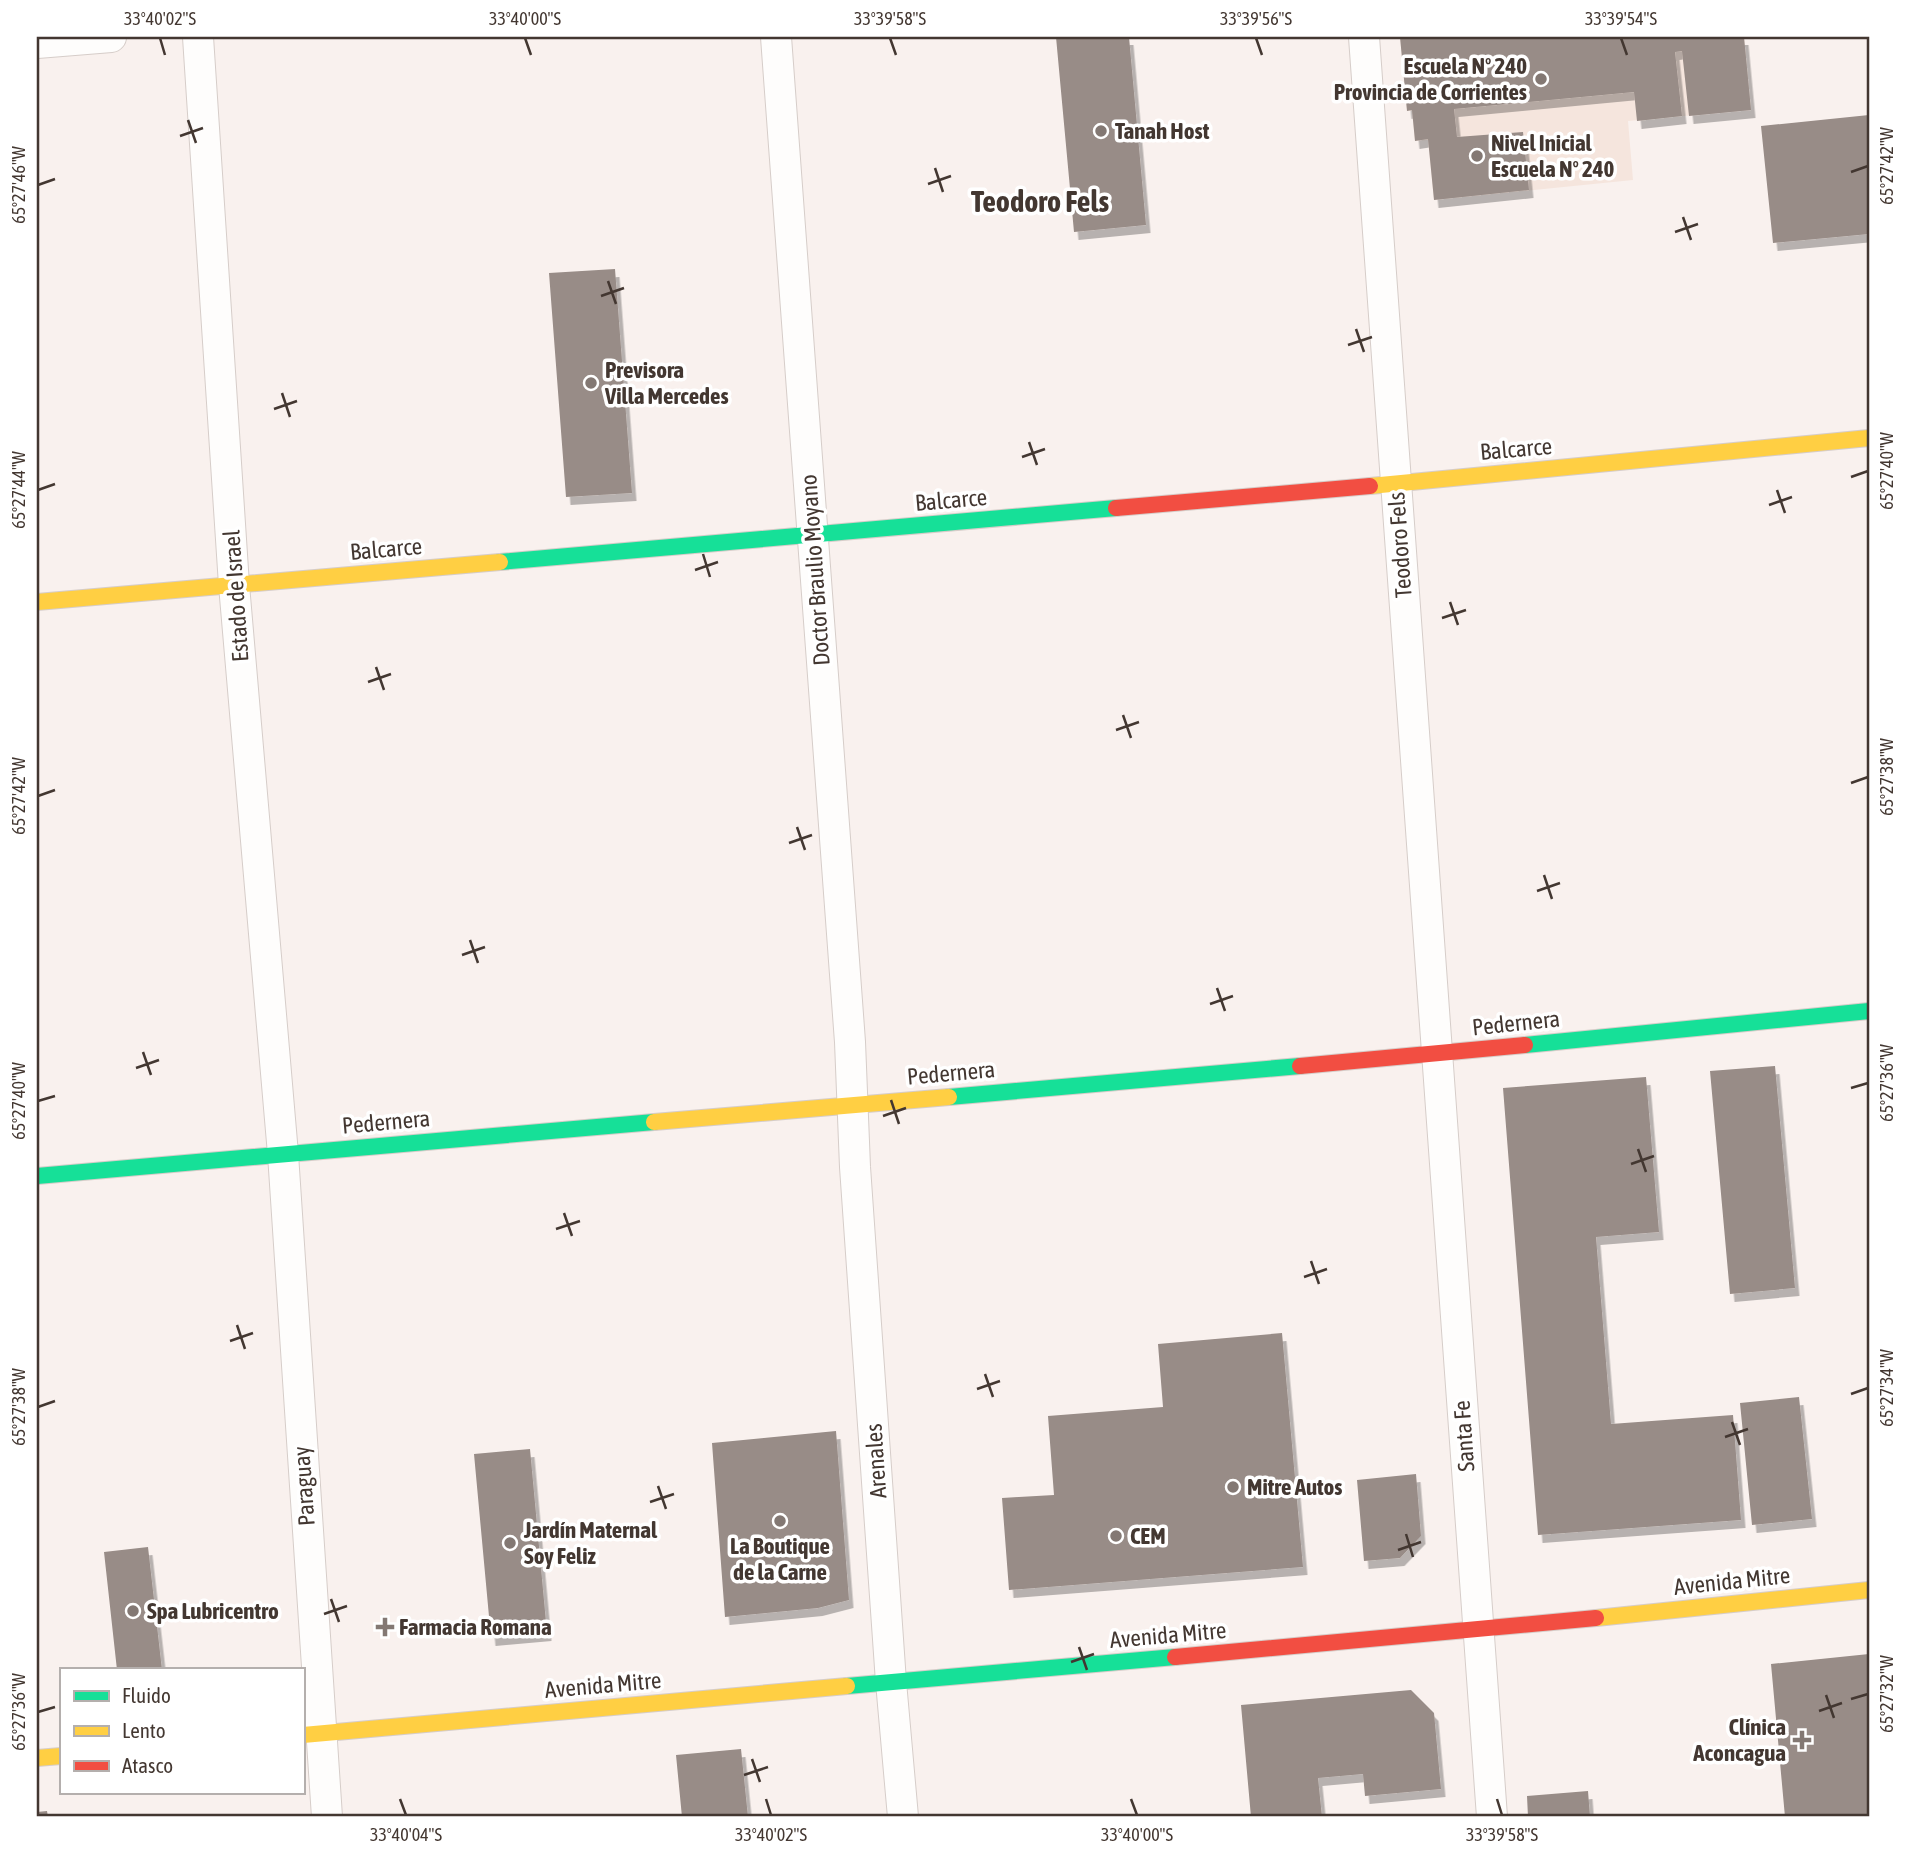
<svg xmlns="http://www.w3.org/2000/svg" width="1906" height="1854" font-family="'Asap Condensed',sans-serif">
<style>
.built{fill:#f5e5dd}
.building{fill:#988c87;filter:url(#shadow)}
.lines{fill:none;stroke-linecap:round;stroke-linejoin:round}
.street-casing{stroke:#d6cdc9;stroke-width:32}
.fast-casing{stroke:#d6cdc9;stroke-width:18}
.slow-casing{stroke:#d6cdc9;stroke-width:18}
.jam-casing{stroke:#d6cdc9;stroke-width:18}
.street{stroke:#fefdfc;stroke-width:30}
.fast{stroke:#16e098;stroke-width:16}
.slow{stroke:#ffcf43;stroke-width:16}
.jam{stroke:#f24e42;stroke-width:16}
.ticks{fill:none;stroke:#433731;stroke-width:2.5}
.poi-dot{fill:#837873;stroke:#fff;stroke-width:2.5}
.labels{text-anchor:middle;stroke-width:7;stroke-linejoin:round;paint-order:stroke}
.poi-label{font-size:23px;font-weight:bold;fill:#433731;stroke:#fff;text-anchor:start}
.street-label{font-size:23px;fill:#433731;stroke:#fff}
.district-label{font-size:30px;font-weight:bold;fill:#433731;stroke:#fff}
.neatline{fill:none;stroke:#433731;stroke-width:2.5}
.ticks-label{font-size:18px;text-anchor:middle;fill:#433731}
</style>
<defs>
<filter id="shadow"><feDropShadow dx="4.5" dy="8" stdDeviation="0" flood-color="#0004"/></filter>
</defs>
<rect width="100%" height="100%" fill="#f9f1ee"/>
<path class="built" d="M1400,37h344l7,73 -123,11 5,59 -199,20 -6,-60 -13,1 -3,-30h-5z"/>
<path class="building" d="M1056,37h73l17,188 -72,7z
M1400,37h344l7,73 -62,6 -7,-65 -7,1 7,64 -45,5 -3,-29 -180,17 3,28 66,-5 6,58 -95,10 -6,-61 -13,2 -3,-31 -5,1z
M1869,115v119l-96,9 -12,-117z
M615,269l17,224 -66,4 -17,-224z
M1775,1066l20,222 -65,6 -20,-223z
M1646,1077l13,155 -63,5 15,187 122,-9 8,105 -203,15 -35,-447z
M1282,1333l21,234 -294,23 -7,-92 52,-3 -6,-79 115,-9 -5,-63z
M1799,1397l13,122 -60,6 -12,-122z
M836,1431l13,169 -31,8 -93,9 -13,-174z
M530,1449l17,184 -56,5 -17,-184z
M1416,1474l5,62 -21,22 -36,3 -7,-81z
M148,1547l14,123h-45l-13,-118z
M1869,1654v163h-84l-14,-153z
M1411,1690l23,23 7,76 -76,7 -2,-22 -45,4 4,39h-71l-10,-112z
M741,1749l7,68h-66l-6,-62z
M1588,1791l2,26h-62l-1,-21z
M47,1811l1,6h-11v-5z"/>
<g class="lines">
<defs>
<path id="street" d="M198,37l36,548 49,569 44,663
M776,37l74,1005 5,125 36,515 12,135
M1364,37l128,1780
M37,43l74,-6"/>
<path id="fast" d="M500,562l616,-54
M1525,1045l344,-34
M949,1097l351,-31
M37,1176l617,-54
M847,1686l328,-29"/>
<path id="slow" d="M1370,486l499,-48
M37,602l463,-40
M654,1122l295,-25
M1596,1618l273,-28
M303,1735l544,-49
M37,1758l24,-2"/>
<path id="jam" d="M1116,508l254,-22
M1300,1066l225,-21
M1175,1657l421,-39"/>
</defs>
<use href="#street" class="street-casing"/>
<use href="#fast" class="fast-casing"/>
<use href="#slow" class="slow-casing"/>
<use href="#jam" class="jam-casing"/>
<use href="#street" class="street"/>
<use href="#fast" class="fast"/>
<use href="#slow" class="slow"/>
<use href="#jam" class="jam"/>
</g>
<path class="ticks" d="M160,38l5,17M525,38l6,17M890,38l6,17M1256,38l6,17M1621,38l6,17M188,120l8,23M180,136l23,-8M935,168l8,24M1851,172l17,-6M928,184l23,-8M38,185l17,-6M1683,217l8,23M1675,232l23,-8M608,281l8,23M601,296l23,-8M1356,329l8,23M1348,345l24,-8M282,393l8,24M274,409l23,-8M1029,442l8,23M1022,457l23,-8M1851,477l17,-6M38,490l17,-6M1777,490l8,23M1769,505l23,-8M703,554l7,23M695,570l23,-8M1450,602l8,23M1442,618l24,-8M376,667l8,23M368,682l23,-8M1123,715l8,23M1116,730l23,-8M1851,783l17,-6M38,796l17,-6M797,827l8,23M789,843l23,-8M1544,875l8,24M1537,891l23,-8M470,940l8,23M462,955l23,-8M1217,988l8,23M1210,1004l23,-8M143,1052l8,23M136,1068l23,-8M1851,1088l17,-5M891,1100l8,24M38,1101l17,-5M883,1116l23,-8M1638,1149l8,23M1631,1164l23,-8M564,1213l8,23M556,1229l24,-8M1311,1261l8,23M1304,1277l23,-8M237,1325l8,24M230,1341l23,-8M985,1374l8,23M977,1389l23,-8M1851,1394l17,-6M38,1407l17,-6M1732,1422l8,23M1725,1437l23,-8M658,1486l8,23M650,1502l24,-8M1406,1534l7,23M1398,1550l23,-8M331,1599l8,23M324,1614l23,-8M1079,1647l8,23M1071,1662l23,-8M1826,1695l8,23M1851,1699l17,-5M1819,1711l23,-8M38,1712l17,-5M752,1759l8,23M744,1775l24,-8M400,1799l6,16M766,1799l5,16M1131,1799l6,16M1497,1799l5,16"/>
<g class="poi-dot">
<circle cx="1541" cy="79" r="7"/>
<circle cx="1101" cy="131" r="7"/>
<circle cx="1477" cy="156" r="7"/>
<circle cx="591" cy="383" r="7"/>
<circle cx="1233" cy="1487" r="7"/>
<circle cx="780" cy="1521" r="7"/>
<circle cx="1116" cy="1536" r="7"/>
<circle cx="510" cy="1543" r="7"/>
<circle cx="133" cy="1611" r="7"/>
<path d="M381.5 1616.5h7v7h7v7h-7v7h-7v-7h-7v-7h7z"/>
<path d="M1798.5 1729.5h7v7h7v7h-7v7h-7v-7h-7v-7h7z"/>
</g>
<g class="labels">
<g class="poi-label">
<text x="1527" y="74" text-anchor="end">Escuela N° 240<tspan x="1527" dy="26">Provincia de Corrientes</tspan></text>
<text x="1115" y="139">Tanah Host</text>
<text x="1491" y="151">Nivel Inicial<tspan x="1491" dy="26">Escuela N° 240</tspan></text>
<text x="605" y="378">Previsora<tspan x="605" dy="26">Villa Mercedes</tspan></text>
<text x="1247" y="1495">Mitre Autos</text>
<text x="524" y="1538">Jardín Maternal<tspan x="524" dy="26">Soy Feliz</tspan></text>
<text x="1130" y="1544">CEM</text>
<text x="780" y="1554" text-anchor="middle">La Boutique<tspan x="780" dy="26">de la Carne</tspan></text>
<text x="147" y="1619">Spa Lubricentro</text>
<text x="399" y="1635">Farmacia Romana</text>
<text x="1786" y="1735" text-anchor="end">Clínica<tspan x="1786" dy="26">Aconcagua</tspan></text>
</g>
<g class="street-label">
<text transform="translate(1516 449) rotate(-5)" y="8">Balcarce</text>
<text transform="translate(951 500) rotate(-5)" y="8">Balcarce</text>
<text transform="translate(1400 545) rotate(-94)" y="8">Teodoro Fels</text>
<text transform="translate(386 549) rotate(-5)" y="8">Balcarce</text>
<text transform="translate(815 570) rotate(-94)" y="8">Doctor Braulio Moyano</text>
<text transform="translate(236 596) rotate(-94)" y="8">Estado de Israel</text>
<text transform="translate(1516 1023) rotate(-6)" y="8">Pedernera</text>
<text transform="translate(951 1073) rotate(-5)" y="8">Pedernera</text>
<text transform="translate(386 1122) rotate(-5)" y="8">Pedernera</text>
<text transform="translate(1464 1436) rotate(-94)" y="8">Santa Fe</text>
<text transform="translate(876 1461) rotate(-94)" y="8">Arenales</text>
<text transform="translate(304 1486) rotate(-94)" y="8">Paraguay</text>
<text transform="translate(1732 1581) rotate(-6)" y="8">Avenida Mitre</text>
<text transform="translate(1168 1635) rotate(-5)" y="8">Avenida Mitre</text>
<text transform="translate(603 1685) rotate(-5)" y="8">Avenida Mitre</text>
</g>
<g class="district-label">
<text x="1040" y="212">Teodoro Fels</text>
</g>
</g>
<rect width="1906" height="1854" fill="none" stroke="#ffffff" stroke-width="77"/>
<rect x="60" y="1668" width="245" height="126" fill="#ffffff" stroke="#b4afad" stroke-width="2"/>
<rect x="74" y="1691" width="35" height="10" fill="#16e098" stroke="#b4afad" stroke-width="2"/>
<text x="122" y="1703" font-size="21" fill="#433731">Fluido</text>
<rect x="74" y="1726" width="35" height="10" fill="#ffcf43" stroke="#b4afad" stroke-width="2"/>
<text x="122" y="1738" font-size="21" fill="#433731">Lento</text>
<rect x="74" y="1761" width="35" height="10" fill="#f24e42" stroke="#b4afad" stroke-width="2"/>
<text x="122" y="1773" font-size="21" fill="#433731">Atasco</text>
<rect x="38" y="38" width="1830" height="1777" class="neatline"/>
<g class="ticks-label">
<text x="160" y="25">33°40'02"S</text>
<text x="525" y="25">33°40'00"S</text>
<text x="890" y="25">33°39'58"S</text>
<text x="1256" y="25">33°39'56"S</text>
<text x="1621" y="25">33°39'54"S</text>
<text transform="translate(1887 166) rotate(-90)" y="6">65°27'42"W</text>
<text transform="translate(19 185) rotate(-90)" y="6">65°27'46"W</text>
<text transform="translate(1887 471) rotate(-90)" y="6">65°27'40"W</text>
<text transform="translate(19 490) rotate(-90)" y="6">65°27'44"W</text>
<text transform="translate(1887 777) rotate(-90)" y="6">65°27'38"W</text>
<text transform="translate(19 796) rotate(-90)" y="6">65°27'42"W</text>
<text transform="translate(1887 1083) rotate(-90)" y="6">65°27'36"W</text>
<text transform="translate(19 1101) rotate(-90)" y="6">65°27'40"W</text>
<text transform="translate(1887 1388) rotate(-90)" y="6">65°27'34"W</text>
<text transform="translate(19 1407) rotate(-90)" y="6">65°27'38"W</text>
<text transform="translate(1887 1694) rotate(-90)" y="6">65°27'32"W</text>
<text transform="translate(19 1712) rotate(-90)" y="6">65°27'36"W</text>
<text x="406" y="1841">33°40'04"S</text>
<text x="771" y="1841">33°40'02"S</text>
<text x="1137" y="1841">33°40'00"S</text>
<text x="1502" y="1841">33°39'58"S</text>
</g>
</svg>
